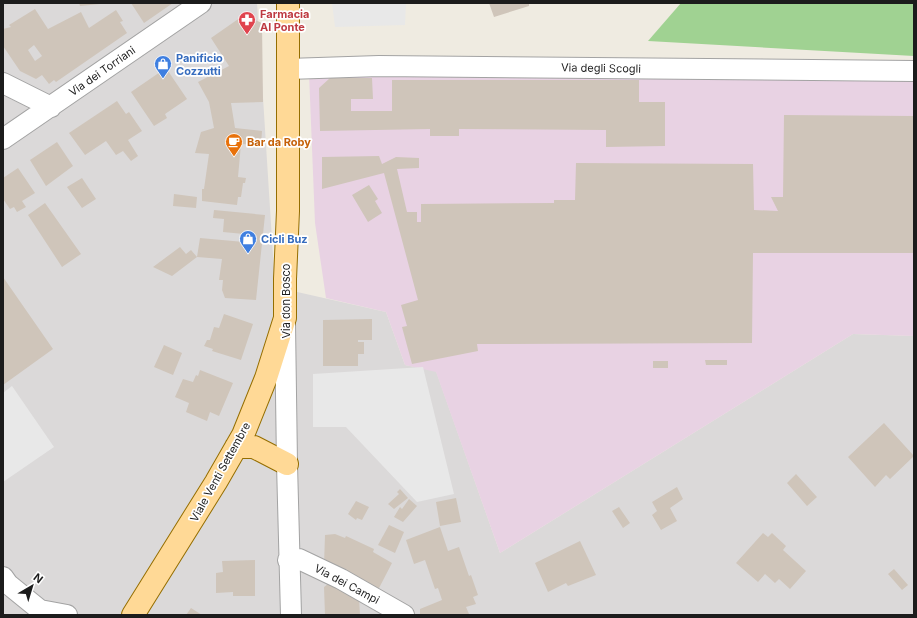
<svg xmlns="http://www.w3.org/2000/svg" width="917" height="618" font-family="Inter,sans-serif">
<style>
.residential{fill:#dbd9d9}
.industrial{fill:#e8d2e3}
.forest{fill:#a0d292}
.parking{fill:#e8e8e8}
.building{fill:#cfc5ba;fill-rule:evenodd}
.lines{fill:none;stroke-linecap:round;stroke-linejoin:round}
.minor-casing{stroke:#a3a3a3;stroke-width:22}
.major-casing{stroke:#956e00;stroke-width:24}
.minor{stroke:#fff;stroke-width:20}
.major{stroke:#ffd996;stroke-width:22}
.labels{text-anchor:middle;stroke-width:3.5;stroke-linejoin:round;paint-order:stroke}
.health-label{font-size:11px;font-weight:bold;fill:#be3a42;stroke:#fff;text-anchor:start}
.shop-label{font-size:11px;font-weight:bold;fill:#366cbe;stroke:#fff;text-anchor:start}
.street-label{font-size:11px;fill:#1c1c1c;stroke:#fff}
.food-label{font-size:11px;font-weight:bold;fill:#c56008;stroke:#fff;text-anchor:start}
</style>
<rect width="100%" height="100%" fill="#efebe1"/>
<path class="residential" d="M3,3h254l18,284 111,25 19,53 31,6 64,182 353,-219 61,2v279h-911z"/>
<path class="industrial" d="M309,73l605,4v259l-61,-2 -353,219 -64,-181 -31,-7 -19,-53 -60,-14 -11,-75z"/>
<path class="forest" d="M681,3h233v53l-266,-15z"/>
<path class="parking" d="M332,3h74l-1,22 -70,2z
M423,367l31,127 -37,8 -71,-75h-33v-53z
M12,386l42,61 -51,35v-89z"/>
<path class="building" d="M79,3h21v1l-20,2z
M131,3h42l-29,20z
M489,3h40v3l-35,11z
M35,9l13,20 33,-17 8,16 27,-18 7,11 -3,1 7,11 -71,49 -2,-2 -5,4 -7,-9 -6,4 -16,-8 -17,-25v-17l8,-2 -2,-2zM34,45l8,11 -7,5 -7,-11z
M244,15l18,8 1,79 -32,1 4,25 27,3 -1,14 -20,-1 -3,33 8,1 -1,5h-2l-2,14h-3l-1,8 -35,-4v-12h2l5,-35 -14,-1 6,-21 13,-4 -5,-26 -11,-20 31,-16 -18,-28z
M166,68l21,31 -22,15 2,4 -13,8 -23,-34z
M330,78h42l1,21h-22v12h41v-31h247v22h26v44l-59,1v-17l-147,-1v7h-29v-7l-110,2 -1,-43z
M117,101l9,13 3,-2 13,19 -14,9 10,16 -7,5 -8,-10 -7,4 -10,-14 -21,14 -16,-22z
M784,115l130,1v137h-161l-1,90 -275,1 1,7 -66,13 -10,-37 5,-1 -6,-21 17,-5 -34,-127 -62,16v-32l57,-1 3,8 14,-7 23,1v10l-22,1 10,43h10v10h4v-18l133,-1v-3h21l1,-37 177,1 1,46 24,1 -7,-14h12z
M57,142l16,24 -27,20 -16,-26z
M18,168l17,25 -13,8 4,6 -9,5 -3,-5 -4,2 -7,-10v-21z
M82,178l14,21 -14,9 -15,-21z
M369,185l9,14 -3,2 7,12 -14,9 -16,-27z
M174,194l23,3 -1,11 -23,-2z
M45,203l36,51 -19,13 -34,-52z
M214,210l51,5 -9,85 -31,-2 -3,-8 1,-10h-4l3,-21 -25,-2 -25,19 -19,-9 27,-20 6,7 5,-4 6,7 3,-19 44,4v-8l-21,-2 1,-13 -11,-1z
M3,277l50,72 -50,36z
M224,314l29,10 -12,36 -29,-9 1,-2 -9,-3 3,-6h3l4,-13 5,1z
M372,319v21h-14v2h6v12h-6v12h-35v-46z
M164,345l18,8 -9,22 -19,-8z
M705,360h22v5h-21z
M653,361h15v7h-15z
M200,370l33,13 -14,33 -9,-4 -3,9 -21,-9 3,-9 -14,-6 8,-18 10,3 3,-7 2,1z
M884,423l30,33 -24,23 -4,-4 -11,12 -27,-30z
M796,474l21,23 -10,9 -20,-23z
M677,487l6,12 -13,9 7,13 -16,9 -9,-15 5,-4 -5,-9z
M400,489l8,9 -14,11 -6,-5 11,-10 -2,-2z
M456,498l5,24 -21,4 -4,-24z
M409,499l8,7 -14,16 -9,-5 6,-10 2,2z
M356,501l13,6 -7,13 -5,-2 -1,2 -8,-6z
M619,507l11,16 -7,5 -11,-17z
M389,525l15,7 -9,21 -17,-8z
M440,527l8,24 11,-4 10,29 2,-1 7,20 -5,2 3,7 -10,3 3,7 -3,1 -46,-1v-5l22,-9 -4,-12 -3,1 -10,-29 -11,4 -8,-24z
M763,533l5,4 4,-4 14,13 -3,4 23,21 -16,18 -11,-10 -4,4 -10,-9 -7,8 -22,-19z
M335,534l10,4 1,-2 28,13 -1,3 19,11 -14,27 -54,-25 1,-30z
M580,541l16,34 -28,11 -2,-3 -18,9 -13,-29z
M255,560v36h-22v-4l-17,1v-20l7,-1 -1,-11z
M894,569l14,16 -6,5 -14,-16z
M328,584l31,14 1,17h-35l-1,-28z
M191,608l11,7h-16z"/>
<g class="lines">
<defs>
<path id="minor" d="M288,69l91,-3 535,5
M3,83l48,24
M3,139l198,-136
M285,324l2,140 4,151
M288,560l11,-1 42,20 63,36
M3,577l5,7 32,26 27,5"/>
<path id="major" d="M236,447h18l33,17
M133,615l83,-133 27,-47 23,-57 19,-60v-39l3,-68v-208"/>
</defs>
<use href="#minor" class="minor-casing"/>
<use href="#major" class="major-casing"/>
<use href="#minor" class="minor"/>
<use href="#major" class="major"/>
</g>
<defs>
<symbol id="pharmacy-pin" viewBox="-11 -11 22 30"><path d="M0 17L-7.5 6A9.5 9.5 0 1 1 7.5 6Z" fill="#e0444e" stroke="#fff"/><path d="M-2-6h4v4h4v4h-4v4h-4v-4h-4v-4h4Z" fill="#fff"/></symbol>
<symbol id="shop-pin" viewBox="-11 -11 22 30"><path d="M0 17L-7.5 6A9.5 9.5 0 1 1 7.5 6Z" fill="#3f7fe0" stroke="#fff"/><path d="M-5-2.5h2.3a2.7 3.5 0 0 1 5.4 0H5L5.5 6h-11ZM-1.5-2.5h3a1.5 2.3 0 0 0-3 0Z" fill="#fff"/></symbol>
<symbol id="cafe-pin" viewBox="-11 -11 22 30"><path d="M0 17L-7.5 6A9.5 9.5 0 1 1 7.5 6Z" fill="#e8710a" stroke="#fff"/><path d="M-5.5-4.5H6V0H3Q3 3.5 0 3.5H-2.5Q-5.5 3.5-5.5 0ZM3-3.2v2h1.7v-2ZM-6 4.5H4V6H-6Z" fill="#fff"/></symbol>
</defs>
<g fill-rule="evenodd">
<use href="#pharmacy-pin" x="237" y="10" width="20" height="27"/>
<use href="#shop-pin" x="153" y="54" width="20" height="27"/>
<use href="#cafe-pin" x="224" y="132" width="20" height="27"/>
<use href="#shop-pin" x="238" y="229" width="20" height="27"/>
</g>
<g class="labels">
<g class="health-label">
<text x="260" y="18">Farmacia<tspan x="260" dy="13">Al Ponte</tspan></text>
</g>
<g class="shop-label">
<text x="176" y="62">Panificio<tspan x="176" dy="13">Cozzutti</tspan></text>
<text x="261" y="243">Cicli Buz</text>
</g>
<g class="street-label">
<text transform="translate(601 68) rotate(1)" y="4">Via degli Scogli</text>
<text transform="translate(102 71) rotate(-35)" y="4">Via dei Torriani</text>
<text transform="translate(286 301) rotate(-90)" y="4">Via don Bosco</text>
<text transform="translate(220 472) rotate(-61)" y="4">Viale Venti Settembre</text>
<text transform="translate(347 584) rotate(28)" y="4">Via dei Campi</text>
</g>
<g class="food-label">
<text x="247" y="146">Bar da Roby</text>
</g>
</g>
<rect width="917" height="618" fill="none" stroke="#1c1c1c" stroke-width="8"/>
<g transform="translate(32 586) rotate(38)" stroke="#ffffff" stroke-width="3" paint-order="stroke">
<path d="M0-3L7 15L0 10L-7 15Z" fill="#1c1c1c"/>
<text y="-6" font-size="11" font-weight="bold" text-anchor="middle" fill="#1c1c1c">N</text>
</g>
</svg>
